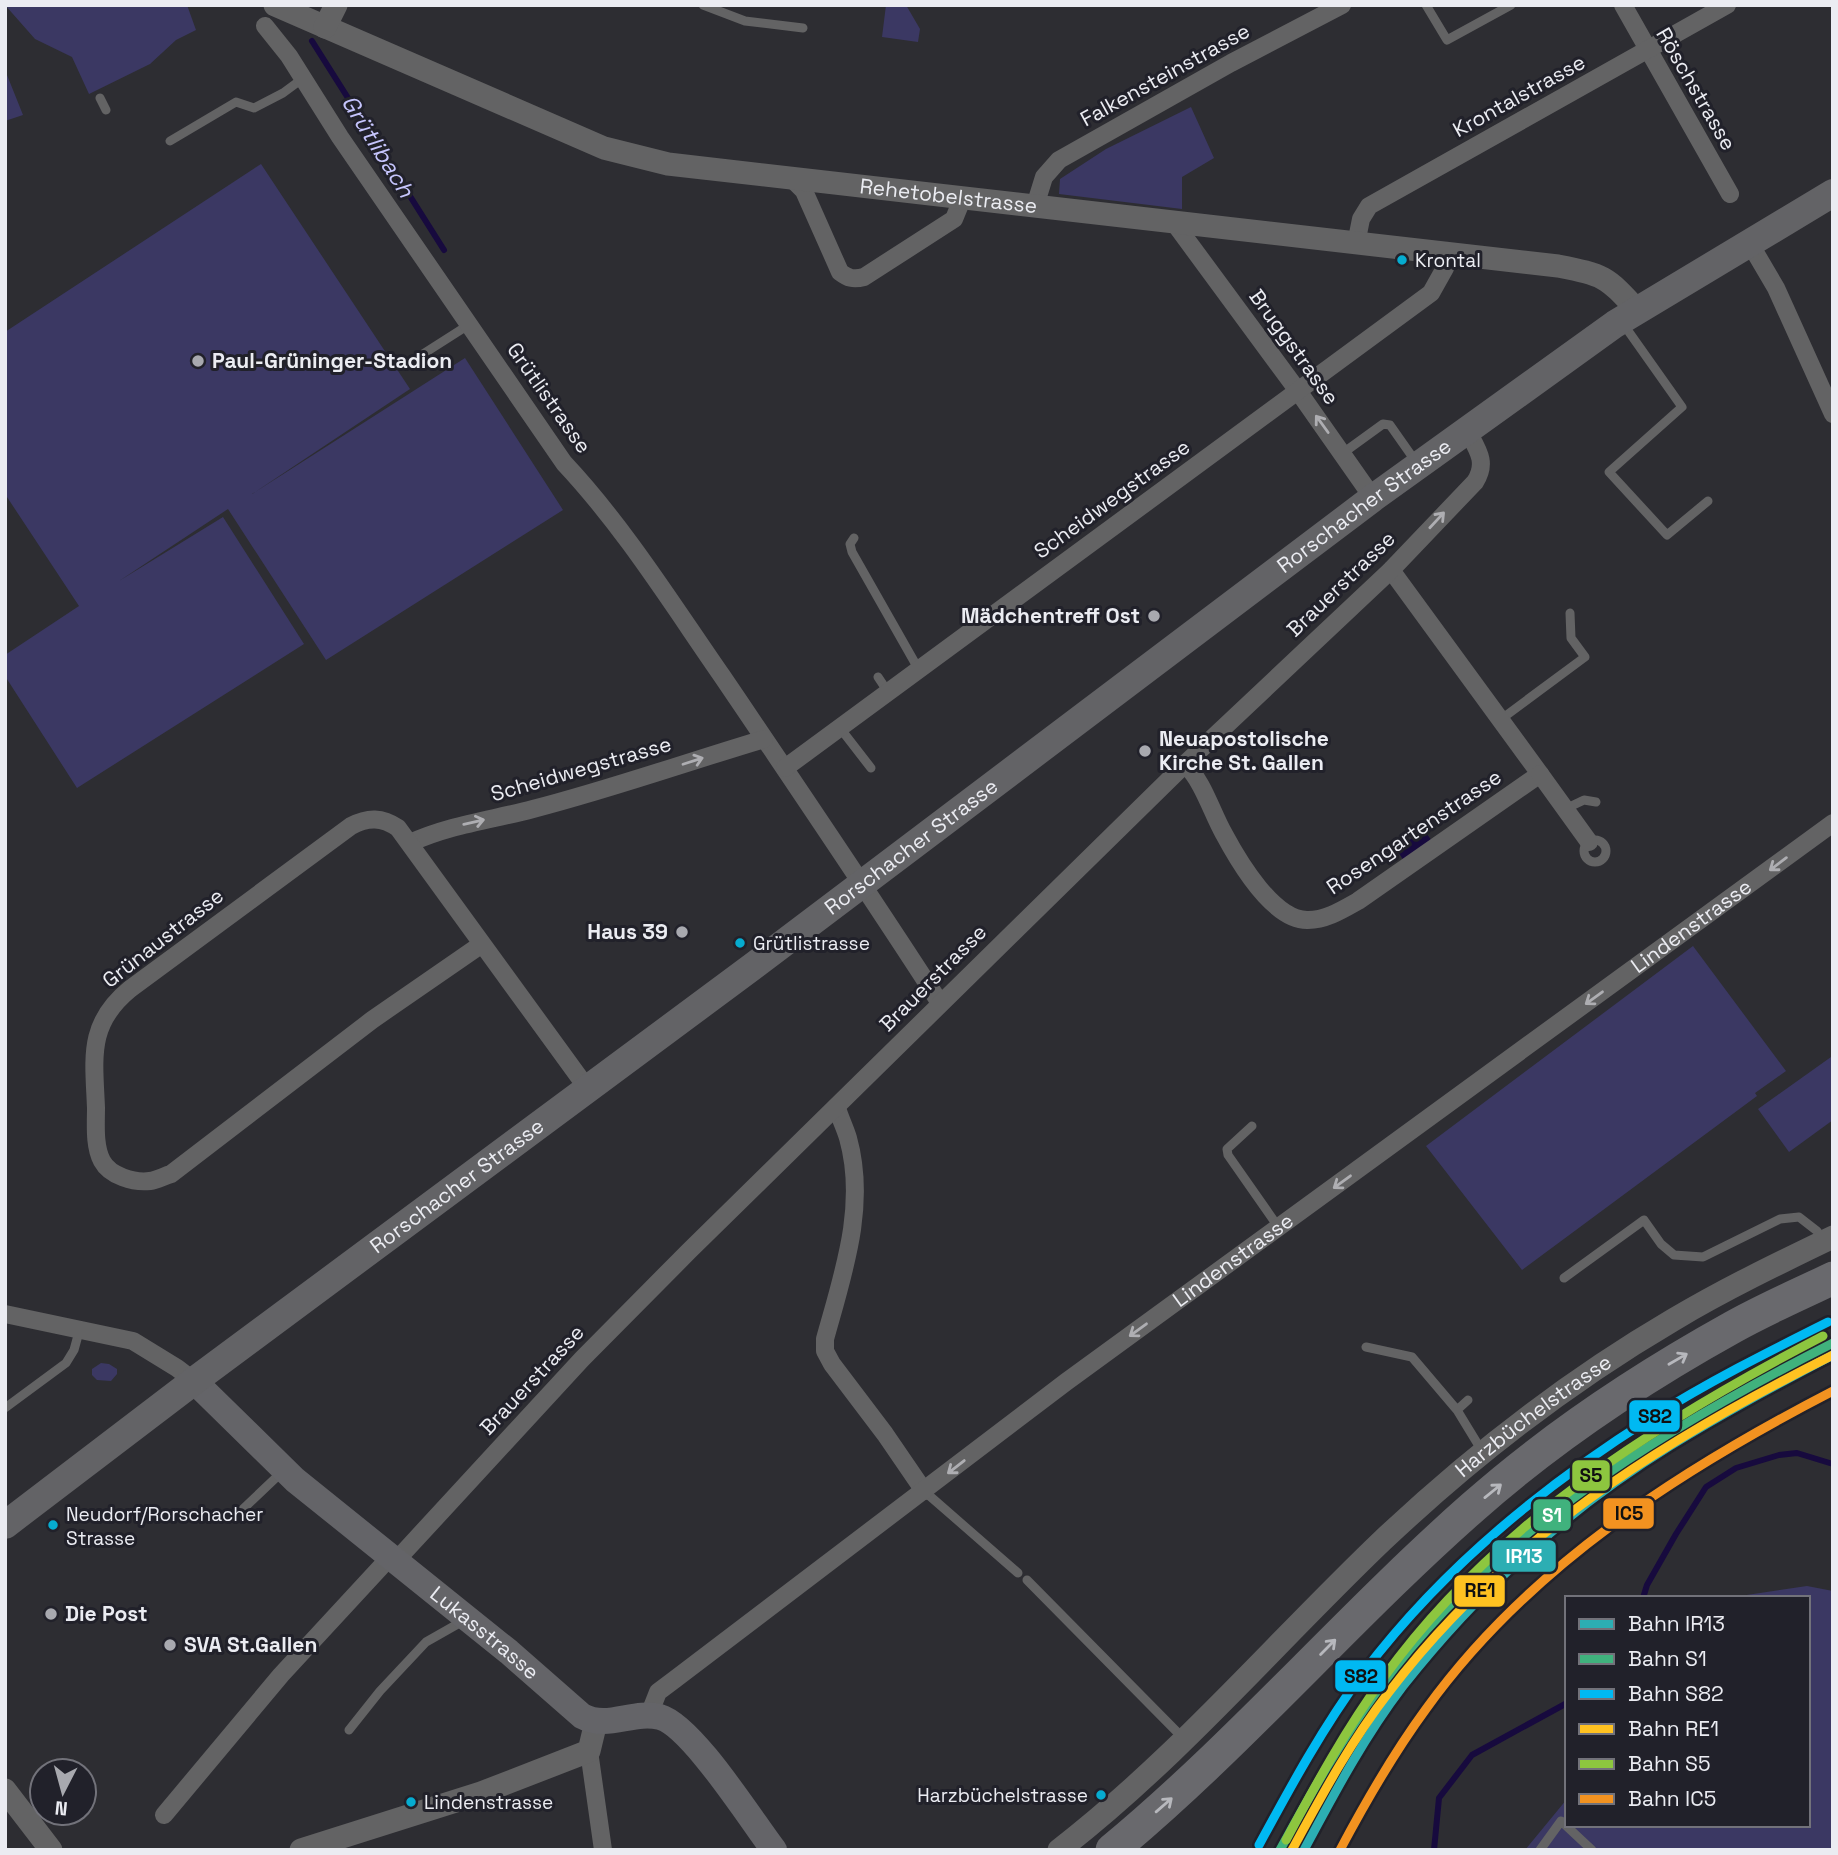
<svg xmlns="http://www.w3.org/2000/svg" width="1838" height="1855" font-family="'Space Grotesk',sans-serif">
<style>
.green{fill:#3b3863}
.water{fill:#170a3e}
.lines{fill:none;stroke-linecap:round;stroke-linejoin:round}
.stream{stroke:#170a3e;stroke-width:6}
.service{stroke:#636364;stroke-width:9}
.minor{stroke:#636364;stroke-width:18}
.tertiary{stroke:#636364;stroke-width:23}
.secondary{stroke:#646468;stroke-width:26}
.primary{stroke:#636366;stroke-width:28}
.motorway{stroke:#69696d;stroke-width:33}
.rail-1-casing{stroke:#21212a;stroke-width:14}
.rail-2-casing{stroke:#21212a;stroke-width:14}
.rail-3-casing{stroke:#21212a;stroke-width:14}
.rail-4-casing{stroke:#21212a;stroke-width:14}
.rail-5-casing{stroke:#21212a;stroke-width:14}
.rail-6-casing{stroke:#21212a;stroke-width:14}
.rail-1{stroke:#2caeb3;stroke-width:9}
.rail-2{stroke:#40b27d;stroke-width:9}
.rail-3{stroke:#00b9f2;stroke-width:9}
.rail-4{stroke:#ffc221;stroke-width:9}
.rail-5{stroke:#8dc63f;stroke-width:9}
.rail-6{stroke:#f29220;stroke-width:9}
.oneway{stroke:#aeaeb2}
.oneway2{stroke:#b7b8bd}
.bus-dot{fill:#06acd0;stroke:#21212a;stroke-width:2.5}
.poi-dot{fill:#a8a9af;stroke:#21212a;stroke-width:2.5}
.labels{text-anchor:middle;stroke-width:6;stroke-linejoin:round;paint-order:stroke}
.bus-label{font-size:19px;fill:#ebecf2;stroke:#21212a;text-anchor:start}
.street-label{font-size:21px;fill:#ebecf2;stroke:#21212a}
.poi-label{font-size:21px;font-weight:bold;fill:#ebecf2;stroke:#21212a;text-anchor:start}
.water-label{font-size:23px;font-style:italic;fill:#c5c4fc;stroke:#21212a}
.line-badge{stroke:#21212a;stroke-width:2.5}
.badge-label{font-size:19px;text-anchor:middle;font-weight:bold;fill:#fff}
.pale-badge-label{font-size:19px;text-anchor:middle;font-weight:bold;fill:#111}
</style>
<rect width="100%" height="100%" fill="#2d2d32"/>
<path class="green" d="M5,5h182l9,25 -20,10 -26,24 -61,30 -17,-37 -37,-18z
M886,5h20l14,24 -2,13 -36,-5z
M5,70l18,45 -18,6z
M1191,107l23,51 -32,19v32l-123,-15 1,-15 46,-30z
M261,164l149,225 -158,105 213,-136 98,152 -237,150 -98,-151 -109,72 104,-64 81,127 -227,144 -72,-112v-21l74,-49 -74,-112v-162z
M1693,946l93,125 -31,22 2,3 -235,174 -96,-124z
M1831,1057l2,3v60l-44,32 -31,-43z
M101,1363l8,1 8,5v5l-6,7 -14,-1 -5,-5v-6z
M1807,1586l26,5v259h-308l42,-51v26h241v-227l-68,-2z"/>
<path class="water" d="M1424,830l8,11 -28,20 -8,-12z"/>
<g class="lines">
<path class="stream" d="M312,41l132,209
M1643,1598l4,-13 29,-51 30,-47 30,-19 43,-13 18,-2 36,11
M1434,1850l5,-52 33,-43 95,-52"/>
<path class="service" d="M703,5l42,16 58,7
M1426,5l21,35 64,-35
M100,98l6,12
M170,141l66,-39 18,6 29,-15 19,-14
M1624,325l58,82 -73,65 58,63 41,-34
M412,361l58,-37
M1343,453l40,-29 7,1 26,37
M854,538l-4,6 2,8 67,118
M878,677l10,15
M1500,720l85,-63 -14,-19 -1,-25
M840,728l31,40
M1565,809l19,-9 12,2
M1584 851a11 11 0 1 1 22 0a11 11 0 1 1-22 0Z
M1252,1126l-25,23 1,6 51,73
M1564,1278l80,-58 17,24 13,11 29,2 77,-38 19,-2 18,14 5,9
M1366,1347l46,10 45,53 25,41
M5,1408l61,-45 8,-13 6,-22
M1457,1410l11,-10
M924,1491l94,82
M243,1509l40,-38
M1027,1580l156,158
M349,1730l31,-39 46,-49 37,-21
M1540,1850l21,-29 31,29"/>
<g class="minor">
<path d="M1623,5l107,189"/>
<path d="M265,26l24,30 51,81 224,326c60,64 108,141 158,213 74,109 147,217 218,327"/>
<path d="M792,179l12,12 36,81c8,6 13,8 24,5l90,-58 9,-22"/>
<path d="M1035,206l9,-29 15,-17 172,-97 111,-58"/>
<path d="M1175,224l123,167 75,107"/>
<path d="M1749,242l27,46 57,126"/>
<path d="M1356,244l5,-25 8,-13 358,-201"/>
<path d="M1185,764c19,19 26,47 39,70 15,28 50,87 84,86 18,0 34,-10 50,-19l182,-127 -149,-204"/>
<path d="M785,768l646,-475 14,-25 2,-15"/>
<path d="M1540,774l49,68"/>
<path d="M410,843c39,-18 81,-23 123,-34 78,-20 154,-47 231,-70"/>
<path d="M482,944l-110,76 -201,154c-7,2 -14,6 -21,7 -16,2 -40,-5 -48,-20 -8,-15 -6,-37 -6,-53 -2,-50 -9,-84 34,-119l221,-163c17,-9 31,-9 47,2l189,260"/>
<path d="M837,1108c3,10 8,20 11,30 19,68 -5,136 -23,201v12l7,13 53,70 39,57"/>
<path d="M5,1314l128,27 44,27 17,13"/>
<path d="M395,1559l9,-7 178,-193 107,-108 496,-487 206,-194 84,-88c13,-20 2,-33 -8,-52"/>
<path id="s1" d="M649,1715l9,-23 16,-12 392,-298 767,-559"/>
<path d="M589,1751l14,99"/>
<path d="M164,1815l117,-140 110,-119"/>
</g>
<g class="tertiary">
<path id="s2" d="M275,5l329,143 64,16 890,102c46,9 48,10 79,44"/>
<path d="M325,27l11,-22"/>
<path d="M5,1790l46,60"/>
<path d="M301,1850l180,-57 108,-42 7,-29"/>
<path id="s3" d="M1059,1850c119,-92 216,-207 324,-310 88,-83 186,-159 290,-220 52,-31 106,-57 160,-83"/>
</g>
<path class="secondary" id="s4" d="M194,1381l101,99 214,172 73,64c26,14 51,-6 78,1 32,9 91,103 114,133"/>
<path class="primary" id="s5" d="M5,1525l189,-144 558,-414 621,-469 242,-174 218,-131"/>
<path class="motorway" d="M1112,1850c128,-106 236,-233 361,-343 79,-70 168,-129 260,-180 32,-18 67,-33 100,-49"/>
<defs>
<path id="rail-1" d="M1304,1850c30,-56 60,-113 99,-164 74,-94 165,-177 267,-240 53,-33 108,-62 163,-91"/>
<path id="rail-2" d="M1280,1850c31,-57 62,-112 100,-163 115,-156 283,-258 453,-344"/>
<path id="rail-3" d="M1259,1845c32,-59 64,-118 104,-172 77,-102 180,-187 288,-255 57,-36 117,-66 177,-96"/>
<path id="rail-4" d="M1292,1850c30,-55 59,-109 97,-158 117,-154 274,-252 444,-337"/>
<path id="rail-5" d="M1286,1840c30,-56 60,-111 98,-163 111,-154 274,-255 439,-341"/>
<path id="rail-6" d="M1340,1850c26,-49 53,-96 86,-141 102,-142 254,-239 407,-318"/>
</defs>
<use href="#rail-1" class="rail-1-casing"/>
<use href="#rail-2" class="rail-2-casing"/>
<use href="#rail-3" class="rail-3-casing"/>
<use href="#rail-4" class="rail-4-casing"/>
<use href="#rail-5" class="rail-5-casing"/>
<use href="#rail-6" class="rail-6-casing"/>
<use href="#rail-1" class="rail-1"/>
<use href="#rail-2" class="rail-2"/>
<use href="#rail-3" class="rail-3"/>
<use href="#rail-4" class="rail-4"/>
<use href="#rail-5" class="rail-5"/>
<use href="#rail-6" class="rail-6"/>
</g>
<defs><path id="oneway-shaft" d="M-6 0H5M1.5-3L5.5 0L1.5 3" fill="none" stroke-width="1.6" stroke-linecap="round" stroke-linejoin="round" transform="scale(1.75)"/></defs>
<g class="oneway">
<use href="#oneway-shaft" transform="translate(1322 424) rotate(-126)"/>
<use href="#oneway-shaft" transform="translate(1437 520) rotate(-47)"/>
<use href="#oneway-shaft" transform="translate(693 761) rotate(-18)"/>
<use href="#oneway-shaft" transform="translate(474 822) rotate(-13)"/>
<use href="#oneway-shaft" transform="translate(1778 864) rotate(143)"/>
<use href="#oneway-shaft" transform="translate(1594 998) rotate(144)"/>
<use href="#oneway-shaft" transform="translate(1342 1182) rotate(144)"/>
<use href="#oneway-shaft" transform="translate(1138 1330) rotate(144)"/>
<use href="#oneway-shaft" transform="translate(956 1467) rotate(142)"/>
</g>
<g class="oneway2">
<use href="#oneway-shaft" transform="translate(1678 1359) rotate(-30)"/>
<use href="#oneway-shaft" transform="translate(1493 1491) rotate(-39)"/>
<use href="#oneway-shaft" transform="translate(1328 1647) rotate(-45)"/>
<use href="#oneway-shaft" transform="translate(1164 1805) rotate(-41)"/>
</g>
<g class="bus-dot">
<circle cx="1402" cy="260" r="6"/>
<circle cx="740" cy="943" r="6"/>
<circle cx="53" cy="1525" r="6"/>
<circle cx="1101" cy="1795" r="6"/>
<circle cx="411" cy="1802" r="6"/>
</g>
<g class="poi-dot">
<circle cx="198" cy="361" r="7"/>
<circle cx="1154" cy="616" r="7"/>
<circle cx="1145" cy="751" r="7"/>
<circle cx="682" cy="932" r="7"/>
<circle cx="51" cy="1614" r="7"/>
<circle cx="170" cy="1645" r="7"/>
</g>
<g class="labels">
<g class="bus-label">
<text x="1415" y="267">Krontal</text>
<text x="753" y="950">Grütlistrasse</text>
<text x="66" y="1521">Neudorf/Rorschacher<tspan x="66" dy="24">Strasse</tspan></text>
<text x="1088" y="1802" text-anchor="end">Harzbüchelstrasse</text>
<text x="424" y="1809">Lindenstrasse</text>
</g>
<g class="street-label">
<text transform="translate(1165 75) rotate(-29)" y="7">Falkensteinstrasse</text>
<text transform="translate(1696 89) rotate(60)" y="7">Röschstrasse</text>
<text transform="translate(1519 96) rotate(-29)" y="7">Krontalstrasse</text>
<text dy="7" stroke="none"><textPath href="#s2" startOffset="707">Rehetobelstrasse</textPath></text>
<text transform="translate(1294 347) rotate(54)" y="7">Bruggstrasse</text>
<text transform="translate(549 398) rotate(55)" y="7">Grütlistrasse</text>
<text transform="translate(1112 499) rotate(-36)" y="7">Scheidwegstrasse</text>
<text dy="7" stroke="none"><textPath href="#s5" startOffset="1699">Rorschacher Strasse</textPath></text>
<text transform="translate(1341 584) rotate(-44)" y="7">Brauerstrasse</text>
<text transform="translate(581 769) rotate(-16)" y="7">Scheidwegstrasse</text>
<text transform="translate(1414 832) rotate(-34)" y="7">Rosengartenstrasse</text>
<text dy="7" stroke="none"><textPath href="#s5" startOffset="1132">Rorschacher Strasse</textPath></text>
<text dy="7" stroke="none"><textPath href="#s1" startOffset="1311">Lindenstrasse</textPath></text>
<text transform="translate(163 938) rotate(-38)" y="7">Grünaustrasse</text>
<text transform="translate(933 978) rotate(-45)" y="7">Brauerstrasse</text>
<text dy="7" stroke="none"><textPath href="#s5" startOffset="565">Rorschacher Strasse</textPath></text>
<text dy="7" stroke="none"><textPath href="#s1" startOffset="744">Lindenstrasse</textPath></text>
<text transform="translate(532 1380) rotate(-47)" y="7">Brauerstrasse</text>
<text dy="7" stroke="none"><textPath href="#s3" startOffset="644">Harzbüchelstrasse</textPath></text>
<text dy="7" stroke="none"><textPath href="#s4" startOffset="385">Lukasstrasse</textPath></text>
</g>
<g class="poi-label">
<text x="212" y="368">Paul-Grüninger-Stadion</text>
<text x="1140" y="623" text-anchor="end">Mädchentreff Ost</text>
<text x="1159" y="746">Neuapostolische<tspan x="1159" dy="24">Kirche St. Gallen</tspan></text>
<text x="668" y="939" text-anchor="end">Haus 39</text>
<text x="65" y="1621">Die Post</text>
<text x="184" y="1652">SVA St.Gallen</text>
</g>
<g class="water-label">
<text transform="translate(378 146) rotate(58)" y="8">Grütlibach</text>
</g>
</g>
<g class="line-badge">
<rect x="1628" y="1399" width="53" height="34" rx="7" fill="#00b9f2"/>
<rect x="1571" y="1459" width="40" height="33" rx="7" fill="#8dc63f"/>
<rect x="1602" y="1497" width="53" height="33" rx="7" fill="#f29220"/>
<rect x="1532" y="1498" width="40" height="34" rx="7" fill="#40b27d"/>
<rect x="1491" y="1539" width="66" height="34" rx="7" fill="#2caeb3"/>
<rect x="1453" y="1574" width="53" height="34" rx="7" fill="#ffc221"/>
<rect x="1334" y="1659" width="53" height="34" rx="7" fill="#00b9f2"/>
</g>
<g class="badge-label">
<text x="1552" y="1522">S1</text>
<text x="1524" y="1563">IR13</text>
</g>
<g class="pale-badge-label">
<text x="1655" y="1423">S82</text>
<text x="1591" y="1482">S5</text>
<text x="1629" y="1520">IC5</text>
<text x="1480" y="1597">RE1</text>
<text x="1361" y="1683">S82</text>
</g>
<rect width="1838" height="1855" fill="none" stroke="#ebecf2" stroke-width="14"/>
<rect x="1565" y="1596" width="245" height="231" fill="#21212a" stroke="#72727a" stroke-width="2"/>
<rect x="1579" y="1619" width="35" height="10" fill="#2caeb3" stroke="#72727a" stroke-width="2"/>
<text x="1628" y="1631" font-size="21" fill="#ebecf2">Bahn IR13</text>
<rect x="1579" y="1654" width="35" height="10" fill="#40b27d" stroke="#72727a" stroke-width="2"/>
<text x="1628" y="1666" font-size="21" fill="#ebecf2">Bahn S1</text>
<rect x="1579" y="1689" width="35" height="10" fill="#00b9f2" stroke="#72727a" stroke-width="2"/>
<text x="1628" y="1701" font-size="21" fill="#ebecf2">Bahn S82</text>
<rect x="1579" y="1724" width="35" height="10" fill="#ffc221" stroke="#72727a" stroke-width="2"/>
<text x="1628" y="1736" font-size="21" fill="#ebecf2">Bahn RE1</text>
<rect x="1579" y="1759" width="35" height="10" fill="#8dc63f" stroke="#72727a" stroke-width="2"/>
<text x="1628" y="1771" font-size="21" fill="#ebecf2">Bahn S5</text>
<rect x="1579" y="1794" width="35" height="10" fill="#f29220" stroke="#72727a" stroke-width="2"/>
<text x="1628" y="1806" font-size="21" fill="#ebecf2">Bahn IC5</text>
<g transform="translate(63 1792) rotate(186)"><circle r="33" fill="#21212a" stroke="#72727a" stroke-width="2"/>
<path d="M0-5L12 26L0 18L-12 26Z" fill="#a8a9af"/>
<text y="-10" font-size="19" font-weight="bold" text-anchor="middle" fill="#ebecf2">N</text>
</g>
</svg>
